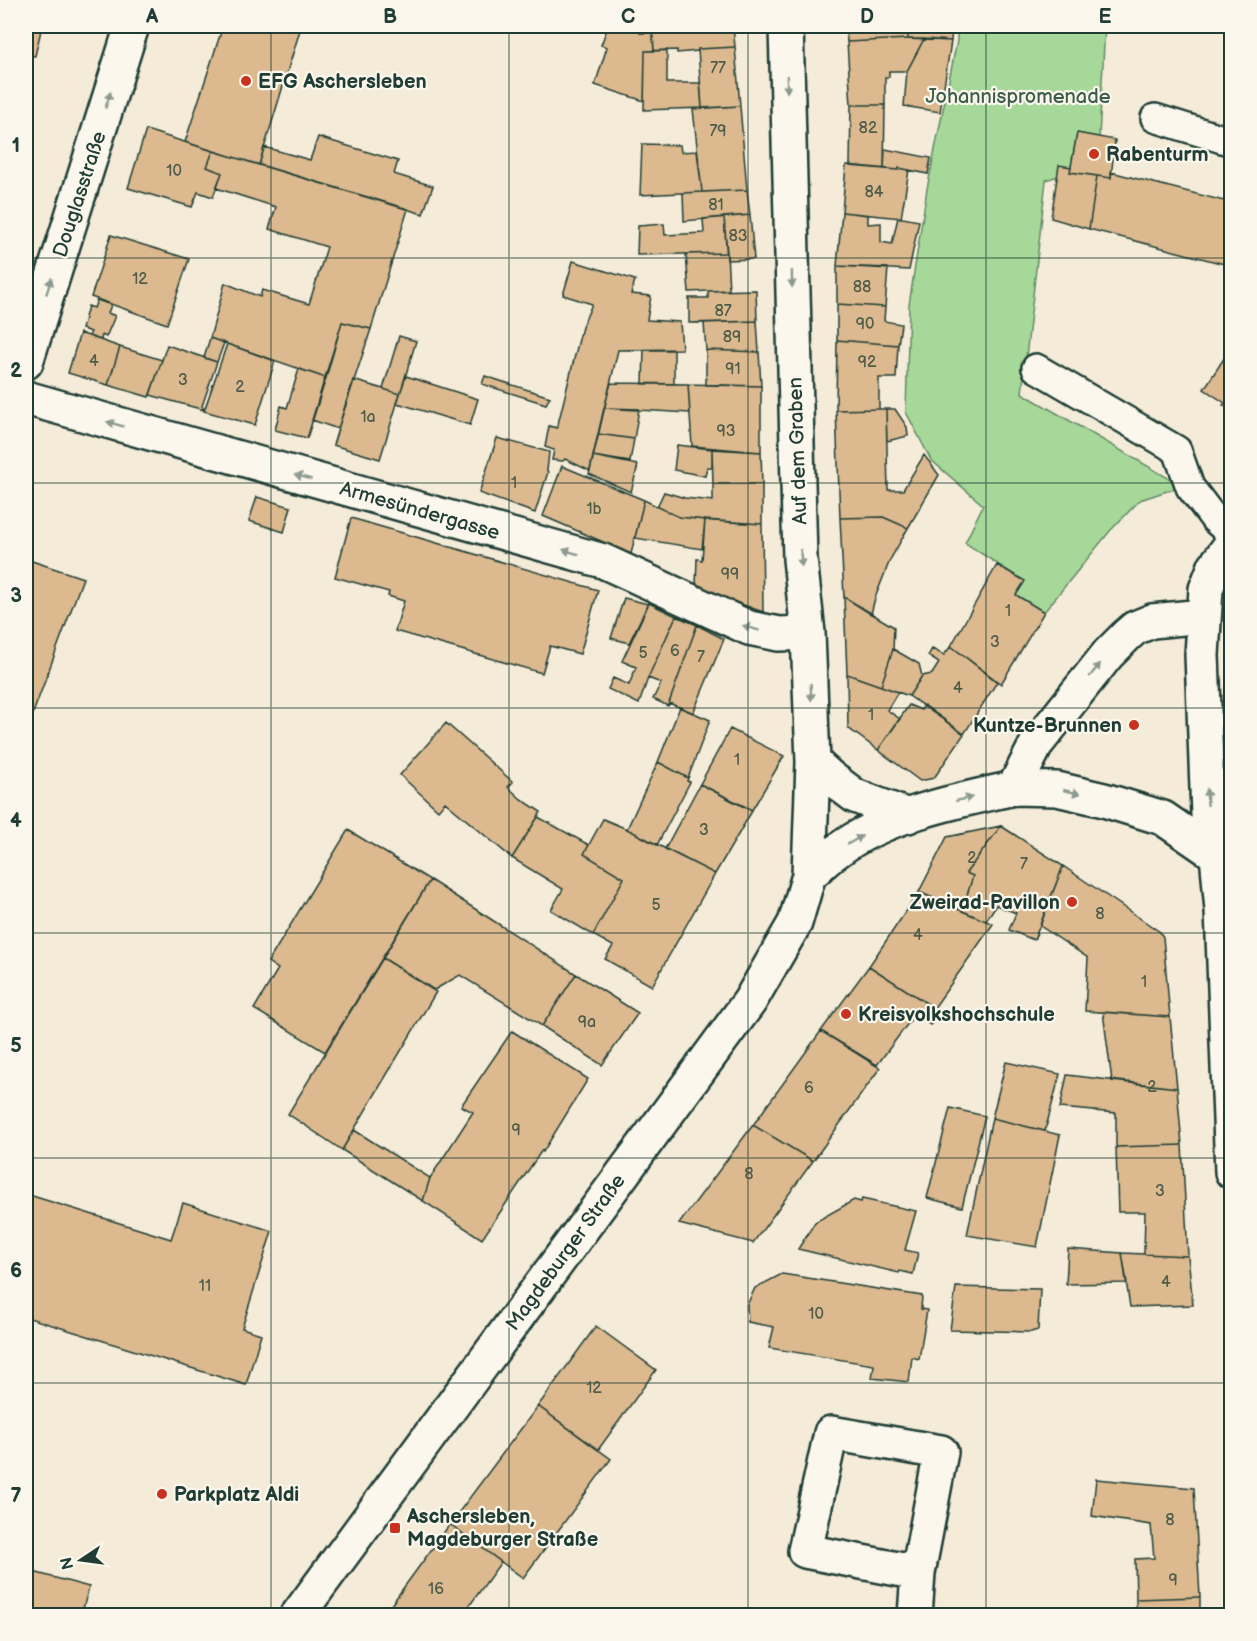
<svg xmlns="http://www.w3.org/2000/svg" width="1257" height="1641" font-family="'Balsamiq Sans',sans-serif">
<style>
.green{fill:#a6d899;stroke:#628a66;stroke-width:1.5}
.building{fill:#dcb98e;stroke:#1f3d34;stroke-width:1.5}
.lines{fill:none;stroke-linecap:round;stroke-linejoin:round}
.lane-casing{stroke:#1f3d34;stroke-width:32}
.street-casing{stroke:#1f3d34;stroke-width:38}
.lane{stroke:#fbf7ec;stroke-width:27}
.street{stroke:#fbf7ec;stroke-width:33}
.oneway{fill:#8d9a90}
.grid{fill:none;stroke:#1f3d34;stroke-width:1.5;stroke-opacity:0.55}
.poi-dot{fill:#c8321e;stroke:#fbf7ec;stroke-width:2}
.labels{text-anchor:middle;stroke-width:4.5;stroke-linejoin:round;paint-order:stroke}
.number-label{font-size:16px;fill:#4e5c4a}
.poi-label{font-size:20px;font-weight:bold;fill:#1f3d34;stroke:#fbf7ec;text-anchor:start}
.park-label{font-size:20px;fill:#3a5c48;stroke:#fbf7ec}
.street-label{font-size:20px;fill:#1f3d34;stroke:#fbf7ec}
.neatline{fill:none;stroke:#1f3d34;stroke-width:2}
.grid-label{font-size:20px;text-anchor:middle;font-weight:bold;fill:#1f3d34}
</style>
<rect width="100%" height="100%" fill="#f5ebd9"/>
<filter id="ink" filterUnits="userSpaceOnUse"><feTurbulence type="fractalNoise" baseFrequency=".0167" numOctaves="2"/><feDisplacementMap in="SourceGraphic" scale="12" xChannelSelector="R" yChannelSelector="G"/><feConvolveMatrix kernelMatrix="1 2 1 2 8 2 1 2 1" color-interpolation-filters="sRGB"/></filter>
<g filter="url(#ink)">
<path class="green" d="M957,26h148l-6,111 -22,-4 -7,39 -24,8 -24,213 160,93 -42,14 -30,31 -66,81 -28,-17 8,-14 -59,-38 18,-38 -52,-45 -25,-48 3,-107 18,-116 30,-148z"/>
<path class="building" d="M26,26h16l-7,30 -9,-1z
M47,26h49l-2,6z
M223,26h62l15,4 -41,135 -74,-23z
M608,26h35l-3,7h13l1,18h-9l-1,50 -49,-16 12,-38 -6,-2z
M652,26h81l2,21 -37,2v2l-21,2v-3l-23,1z
M846,26h62v13l-61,3z
M908,26h44l-1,15 -43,-2z
M908,39h16l-17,32h-18v6h-4v28h-34l-4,-63z
M924,39l27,2 -11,71 -36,-6 3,-35z
M735,47l5,59 -38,2 -4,-59z
M667,50v33h33l2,25 -58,2 1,-59z
M851,105h34l-1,64 -34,-3z
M740,106l7,84 -45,2 -9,-83z
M146,130l67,21 -6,16 15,6 -9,24 -15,-5 -6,15 -64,-19z
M1077,133l38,7 -4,38 -41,-6z
M318,137l80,24 -4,13 39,12 -10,28 -164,-49 5,-18 46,13z
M642,144l38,1 1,7 16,-1 5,41 -62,3z
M885,149l46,9 -3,16 -29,-6v2l-15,-1z
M213,151l195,58 -37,120 -29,-7 -16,56 -116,-40 15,-55 35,14 2,-7 47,14 18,-57 -58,-18 7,-22 -60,-19 6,-15 -15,-6z
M846,165l53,5v-2l10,2 -8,48 -59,-6z
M1059,165l12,2 -1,5 27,4 -8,53 -38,-11z
M1111,172l121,31v63l-143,-37 8,-53 14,2z
M747,190l3,25 -66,6 -1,-28z
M842,212l26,3v9l13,-1v19l11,2 6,-27 21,4 -10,49 -72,-4z
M750,215l4,44 -27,1 -3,-43z
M724,217l3,36 -90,2 1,-29 26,-2 1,11 39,-2 -1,-14z
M111,235l78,24 -22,65 -76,-27z
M727,253l2,37 -40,2 -3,-38z
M573,261l62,19 -4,14 20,2 -4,24 33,2 2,27 -64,1 -28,121 -25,-12 -2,2 -11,-1 2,-10 -9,-3 4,-21 8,2 25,-101 10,-23 -29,-9z
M837,266l51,2 -3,39 -48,-3z
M756,290l1,31 -68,2v-25h19v-7z
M97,300l14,5 -3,8 7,3 -9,21 -4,-2 -1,5 -12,-4 2,-4 -9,-3 6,-23 6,2z
M837,304l48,3 -1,14 17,3 -3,21 -61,-5z
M757,321l2,31 -53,-2 -2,-27z
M342,322l29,7 -33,100 -26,-9z
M80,333l40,14 -12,38 -40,-12z
M399,336l17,5 -16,53 -17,-5z
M210,338l14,5 -7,19 -13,-4z
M837,340l61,5 -2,33h-17v31l-43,1z
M227,344l48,17 -20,64 -51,-14z
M167,345l50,17 -15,44 2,4 -54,-15z
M1232,346v65l-9,-6 2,-2 -21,-14z
M120,347l42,13 -13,37 -41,-12z
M644,350h30v34h-31z
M706,350l53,2 2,34 -55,-1z
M299,369l27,9 -19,60 -32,-8 6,-24 6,2z
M406,376l72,23 -8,26 -73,-22z
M485,376l65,21 -4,7 -64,-20z
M353,380l47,14 -20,65 -47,-14z
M611,383l77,1 2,29 -86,-5z
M688,384l73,2v66l-69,-6z
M604,408l35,1 -5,30 -36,-5z
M879,409h7l2,81h15l21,-35 15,20 -31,53 -25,-11 -43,1 -4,-108z
M886,409h9l12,18 1,9 -21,5z
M598,434l36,5 -4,23 -37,-6z
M497,438l52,14 -2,19 1,1 -13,41 -56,-20z
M677,445l35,4v19l-5,-1 -2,9 -31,-6z
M712,449l49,3 1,32h-49z
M593,456l45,9 -7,27 -42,-18z
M562,466l82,34 -13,54 -88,-38z
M713,484h49v40l-49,-3 -34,-4 -22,-10 7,-15 21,6 28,3z
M257,497l34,10 -7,25 -35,-11z
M644,500l35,17 26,3 -3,29 -67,-11z
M883,517l25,11 -18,32 -15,38 -4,16 -27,-17 -4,-79z
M351,518l247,72 -18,64 -30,-8 -8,27 -147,-42 9,-30 -16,-5 1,-4 -54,-15z
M705,520l57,4 1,88 -50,-18 -17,-8 1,-27 5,1z
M26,559l57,19 -57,154z
M997,565l28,16 -9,14 28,17 -43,72 -50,-38z
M844,597l50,30 -1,22 -12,37 -34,-12z
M624,598l24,6 -19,39 -18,-5z
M649,603l27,13 -28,62 -9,26 -31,-15 5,-11 16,7 7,-18 -14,-6z
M676,616l21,9 -29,81 -15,-7 8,-16 -13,-5z
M697,625l27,14 -31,74 -24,-10z
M951,646l46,36 -33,52 -55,-38 13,-20 10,-2 7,-11 -11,-7 4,-7 12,6z
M893,649l26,15 3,12 -13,20 -28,-10z
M847,674l51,18 -11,18 13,9 -22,31 -30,-22z
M909,705l12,5 3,-5 40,29 -30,44 -14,3 -42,-31z
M680,707l30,13 -22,58 -30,-16z
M446,723l67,59 -5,5 13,12 20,13 -29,46 -67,-56 -7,8 -38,-35z
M730,729l54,27 -32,54 -52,-26z
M658,762l30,16 -1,3 3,1 -33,63 -30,-16z
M700,784l52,27 -37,63 -50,-25z
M538,817l51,28 -5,9 40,24 -31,57 -42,-25 12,-21 -51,-31z
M603,819l24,10 88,45 -63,112 -47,-27 8,-13 -20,-11 31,-57 -40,-24z
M1001,826l62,40 -29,74 -25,-10 7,-17 -20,-8 -10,16 -24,-10 11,-35 -7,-3z
M1001,826l-35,47 7,3 -11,35 -43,-19 28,-55z
M348,830l82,50 -105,172 -71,-43 24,-40 -10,-7z
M1063,866l97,66 3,5 7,80 -85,-6 3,-53 -48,-32z
M430,880l146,94 -34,52 -82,-51 -26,15 -51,-32z
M919,892l74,32 -59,84 -65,-42z
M383,958l53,34 -94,158 -54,-36z
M869,966l65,42 6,8 -10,9 -15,-11 -38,51 -56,-34z
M576,974l62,39 -36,52 -60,-39z
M1103,1012l67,5 7,71 -65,-7z
M512,1031l76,48 -45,73 -1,-2 -60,89 -59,-38 7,-23 43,-66 -12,-6z
M821,1031l59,37 -67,93 -60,-36z
M1006,1062l54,12 -15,57 -53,-13z
M1067,1075l110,13 5,57 -66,2v-34l-56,-5z
M950,1108l35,8 -23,91 -35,-9z
M992,1118l68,17 -23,112 -70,-12z
M753,1125l60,36 -60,82 -74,-19z
M354,1130l76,48 -7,23 -81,-51z
M1182,1145l6,111 -44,-2 1,-42h-27l-2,-65z
M26,1194l145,45 12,-36 89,28 -30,97 19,6 -15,51 -220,-68z
M862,1199l54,12 -11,39 13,3 -5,21 -13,-3 -1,2 -101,-24 17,-27 39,-22 7,2z
M1068,1249l54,4 5,30 -61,1z
M1122,1253l66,3 5,49 -63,2z
M782,1274l140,22 -1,13 6,1 -8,49 -7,-2 -3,25 -37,-4 2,-13 -105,-17 5,-21 -26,-5 -1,-17 8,-17z
M956,1287l84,2 -2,41 -7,2 -81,-2z
M596,1326l60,44 -58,80 -60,-44z
M538,1406l73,53 -88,119 -73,-54z
M1096,1479l98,9 6,109 -64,2 -1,-40 19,-1 -3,-33 -59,-9z
M450,1524l51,38 -39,54h-79z
M26,1570l63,17 -8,29h-55z
M1200,1597v19h-64v-17z"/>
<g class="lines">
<defs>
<path id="lane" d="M1155,118l77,24
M1036,368l141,82 13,37 25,33 17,15"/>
<path id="street" d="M26,362l106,-336
M26,398l577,163 146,67 30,6 29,-1
M1232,543l-17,23 -9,23 -4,66 6,160 9,40 5,55 10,262
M813,762l18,16 24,18 53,20
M1014,788l43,1 47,11 59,18 54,37 10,4
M809,875c9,-8 18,-17 28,-24 45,-35 122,-51 177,-63l23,-45 71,-89 19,-19 8,-7 17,-7 51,-5
M297,1616l453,-615 45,-78 14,-48 4,-113 -5,-129 -8,-74 -14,-533
M915,1616l3,-43 23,-121 -110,-19 -26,118 113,22"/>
</defs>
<use href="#lane" class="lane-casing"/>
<use href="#street" class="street-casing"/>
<use href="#lane" class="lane"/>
<use href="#street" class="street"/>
</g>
<defs><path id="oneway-solid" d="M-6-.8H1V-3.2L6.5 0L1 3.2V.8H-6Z" transform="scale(1.5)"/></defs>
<g class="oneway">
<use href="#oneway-solid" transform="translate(787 84) rotate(89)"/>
<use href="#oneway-solid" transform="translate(108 100) rotate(-72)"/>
<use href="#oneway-solid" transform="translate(792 279) rotate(89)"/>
<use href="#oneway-solid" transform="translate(49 286) rotate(-72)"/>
<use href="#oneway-solid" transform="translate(115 424) rotate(-164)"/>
<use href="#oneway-solid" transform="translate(303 477) rotate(-164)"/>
<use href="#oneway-solid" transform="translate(571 552) rotate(-164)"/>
<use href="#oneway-solid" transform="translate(801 558) rotate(86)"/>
<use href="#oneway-solid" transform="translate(751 628) rotate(-163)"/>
<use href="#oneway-solid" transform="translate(1095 670) rotate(-51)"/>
<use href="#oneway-solid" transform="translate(811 692) rotate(88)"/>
<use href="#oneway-solid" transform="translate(1072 792) rotate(13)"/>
<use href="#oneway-solid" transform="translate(1207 797) rotate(-94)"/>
<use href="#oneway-solid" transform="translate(964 799) rotate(-14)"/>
<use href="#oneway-solid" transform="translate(855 840) rotate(-30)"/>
</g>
</g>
<path class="grid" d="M271,26v1590M509,26v1590M748,26v1590M986,26v1590M26,258h1206M26,483h1206M26,708h1206M26,933h1206M26,1158h1206M26,1383h1206"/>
<g class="poi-dot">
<circle cx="246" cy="81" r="6"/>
<circle cx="1094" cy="154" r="6"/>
<circle cx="1134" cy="725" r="6"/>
<circle cx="1072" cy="902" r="6"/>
<circle cx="846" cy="1014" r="6"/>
<circle cx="162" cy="1494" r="6"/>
<rect x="389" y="1522" width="12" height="12" rx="3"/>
</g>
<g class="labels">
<g class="number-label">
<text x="718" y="73">77</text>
<text x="868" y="133">82</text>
<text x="718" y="136">79</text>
<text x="174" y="176">10</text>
<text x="874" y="197">84</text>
<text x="716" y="210">81</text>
<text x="738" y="241">83</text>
<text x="140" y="284">12</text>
<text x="862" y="292">88</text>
<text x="723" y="316">87</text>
<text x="865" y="329">90</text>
<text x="732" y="342">89</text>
<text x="94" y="366">4</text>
<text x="867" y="367">92</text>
<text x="733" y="374">91</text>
<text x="183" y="385">3</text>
<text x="240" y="392">2</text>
<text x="368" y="422">1a</text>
<text x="726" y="436">93</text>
<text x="514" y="488">1</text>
<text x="594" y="514">1b</text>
<text x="730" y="579">99</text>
<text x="1008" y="616">1</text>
<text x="995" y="647">3</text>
<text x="675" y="656">6</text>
<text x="643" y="658">5</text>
<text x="701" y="662">7</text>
<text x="958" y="693">4</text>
<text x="871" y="720">1</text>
<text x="737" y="765">1</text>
<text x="704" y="835">3</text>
<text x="972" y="863">2</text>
<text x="1024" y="869">7</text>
<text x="656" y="910">5</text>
<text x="1100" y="919">8</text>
<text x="918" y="940">4</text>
<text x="1144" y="987">1</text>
<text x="587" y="1027">9a</text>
<text x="1152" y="1092">2</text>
<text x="809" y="1093">6</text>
<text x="516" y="1135">9</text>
<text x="749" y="1179">8</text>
<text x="1160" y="1196">3</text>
<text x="1166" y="1287">4</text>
<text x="205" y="1291">11</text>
<text x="816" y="1319">10</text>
<text x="594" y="1393">12</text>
<text x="1170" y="1525">8</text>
<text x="1173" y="1585">9</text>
<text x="436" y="1594">16</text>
</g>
<g class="poi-label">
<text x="258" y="88">EFG Aschersleben</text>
<text x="1106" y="161">Rabenturm</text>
<text x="1122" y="732" text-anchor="end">Kuntze-Brunnen</text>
<text x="1060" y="909" text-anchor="end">Zweirad-Pavillon</text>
<text x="858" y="1021">Kreisvolkshochschule</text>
<text x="174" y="1501">Parkplatz Aldi</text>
<text x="407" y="1523">Aschersleben,<tspan x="407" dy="23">Magdeburger Straße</tspan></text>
</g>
<g class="park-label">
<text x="1018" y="103">Johannispromenade</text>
</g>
<g class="street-label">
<text transform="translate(79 194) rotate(-72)" y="7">Douglasstraße</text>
<text transform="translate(797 451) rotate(-92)" y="7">Auf dem Graben</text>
<text transform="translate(420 510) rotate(16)" y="7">Armesündergasse</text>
<text transform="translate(565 1252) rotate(-54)" y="7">Magdeburger Straße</text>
</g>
</g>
<rect width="1257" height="1641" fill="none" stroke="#fbf7ec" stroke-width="66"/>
<g transform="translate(81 1560) rotate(257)" stroke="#fbf7ec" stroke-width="4.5" paint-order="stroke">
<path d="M0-4.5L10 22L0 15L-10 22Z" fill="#1f3d34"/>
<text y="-9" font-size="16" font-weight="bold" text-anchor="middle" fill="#1f3d34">N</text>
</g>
<rect x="33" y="33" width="1191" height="1575" class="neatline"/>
<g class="grid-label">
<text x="152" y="23">A</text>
<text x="390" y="23">B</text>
<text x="628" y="23">C</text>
<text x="867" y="23">D</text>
<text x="1105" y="23">E</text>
<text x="16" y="152">1</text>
<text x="16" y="377">2</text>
<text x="16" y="602">3</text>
<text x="16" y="827">4</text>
<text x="16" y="1052">5</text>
<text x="16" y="1277">6</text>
<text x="16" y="1502">7</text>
</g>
</svg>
